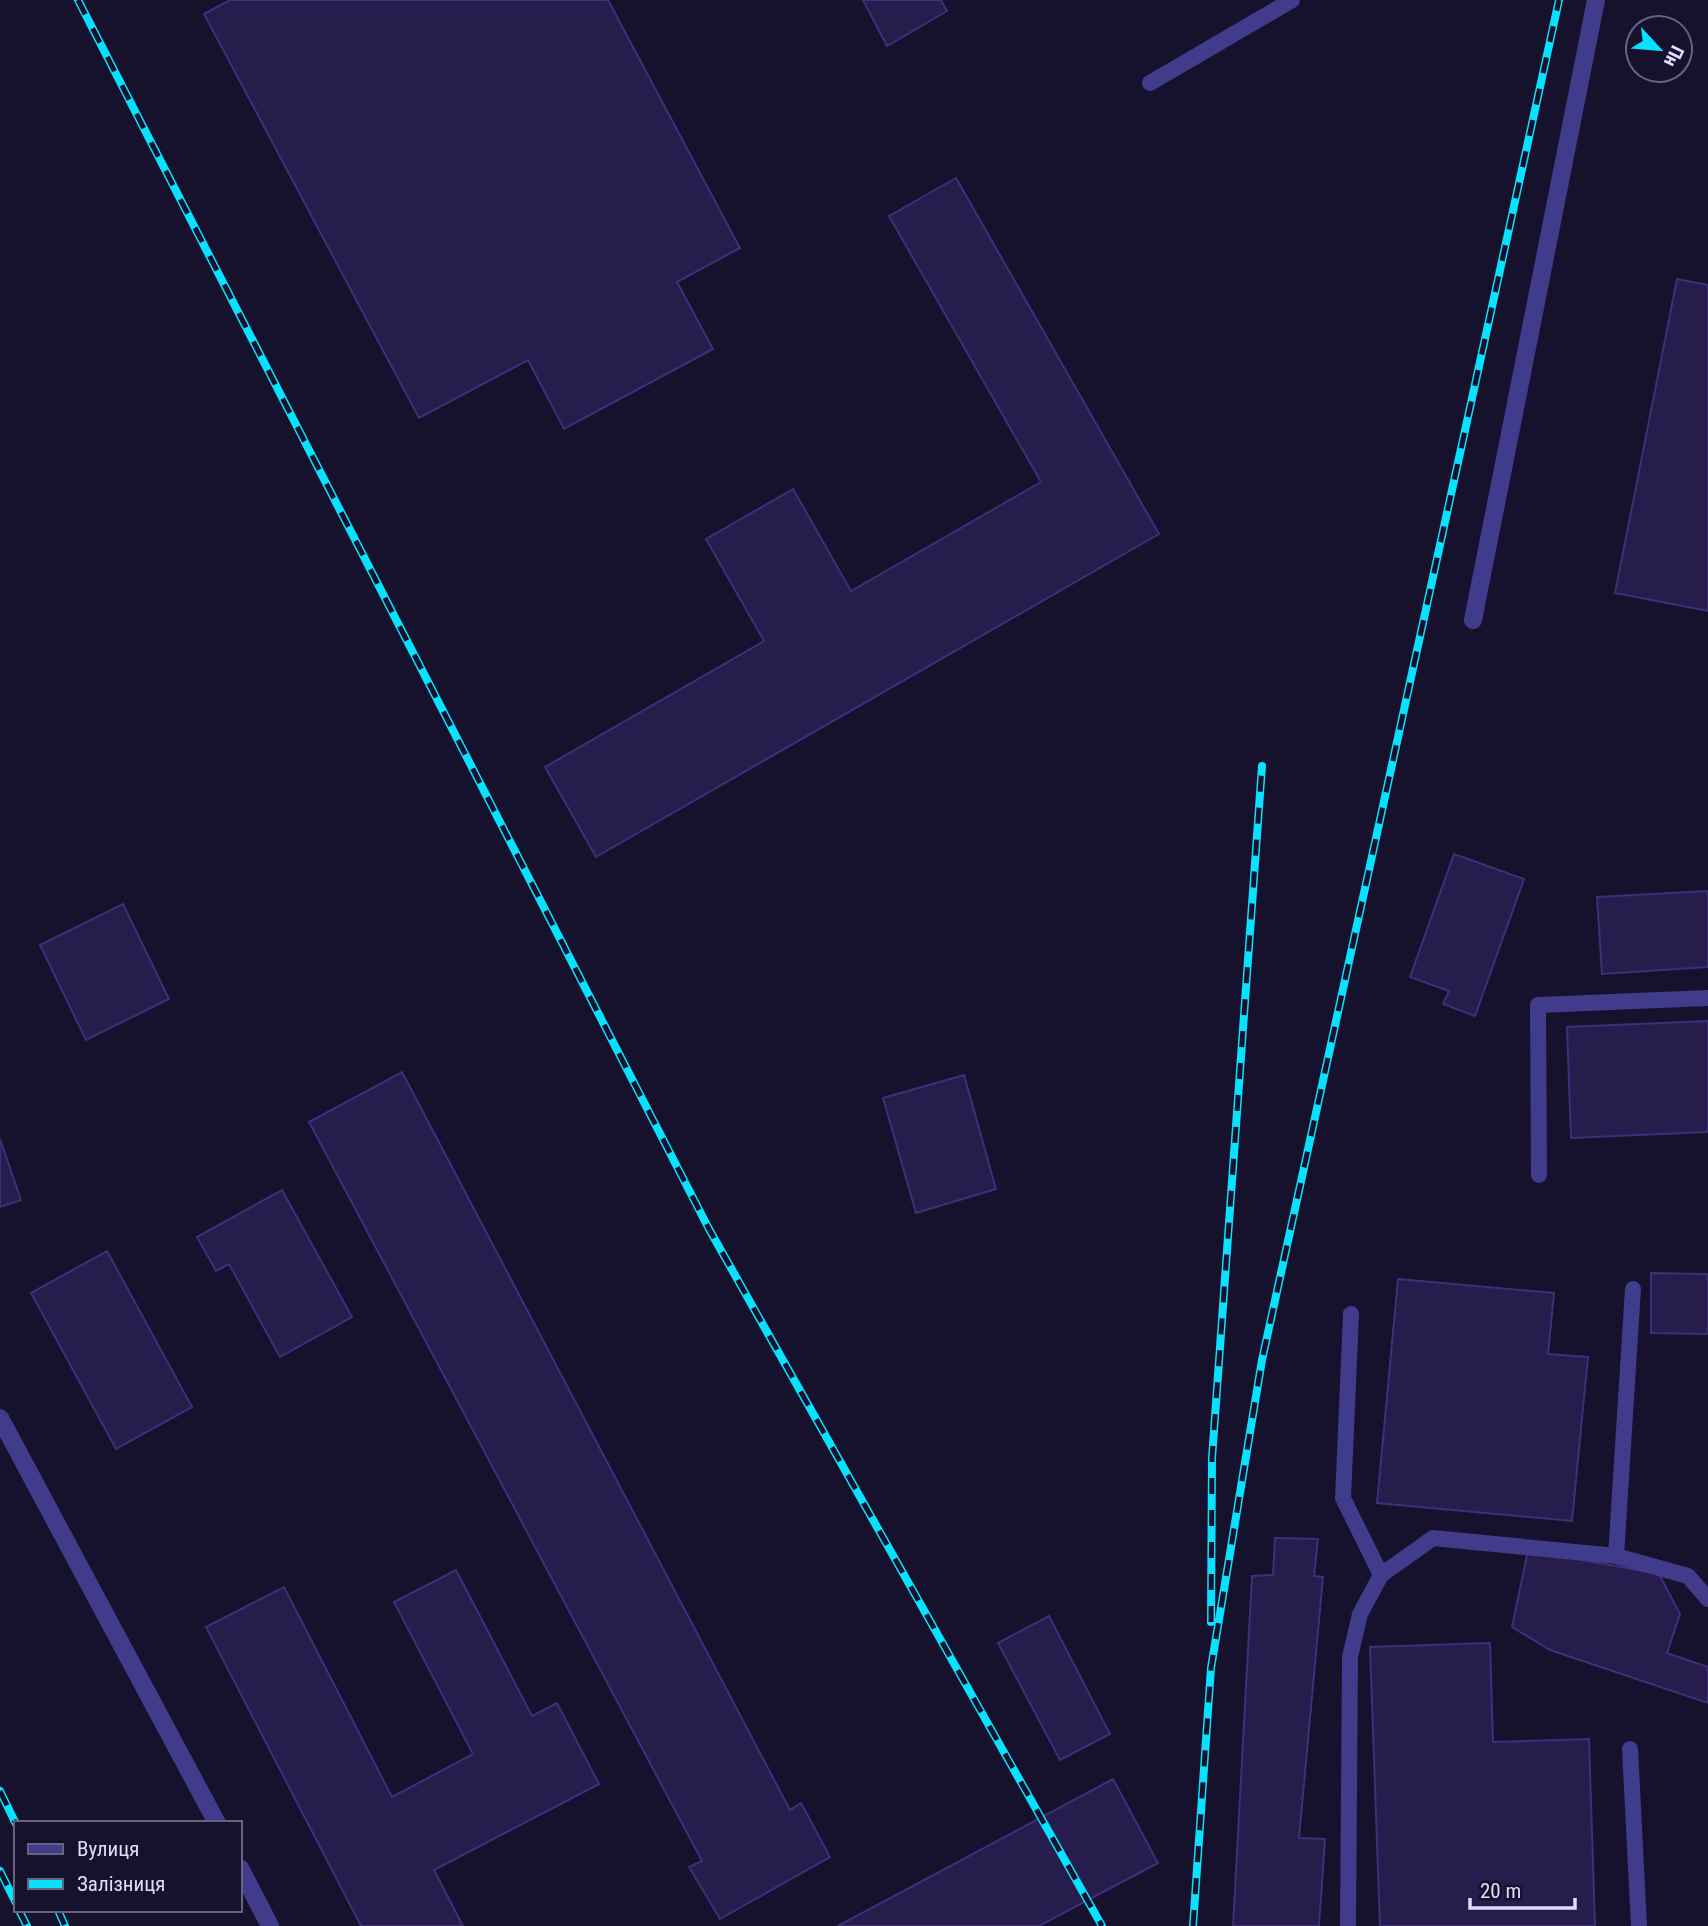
<svg xmlns="http://www.w3.org/2000/svg" width="1708" height="1926" font-family="'Roboto Condensed',sans-serif">
<style>
.building{fill:#271d4d;stroke:#3f2e79;stroke-width:2}
.lines{fill:none;stroke-linecap:round;stroke-linejoin:round}
.service{stroke:#403b8b;stroke-width:16}
.minor{stroke:#403b8b;stroke-width:18}
.rail-casing{stroke:#08e2ff;stroke-width:8}
.rail{stroke:#16112c;stroke-width:5;stroke-dasharray:16;stroke-linecap:butt}
</style>
<rect width="100%" height="100%" fill="#16112c"/>
<path class="building" d="M230,0h378l132,248 -63,34 36,67 -149,80 -36,-69 -109,58 -215,-404z
M863,0h78l6,11 -60,35z
M956,178l203,356 -563,323 -51,-90 219,-126 -58,-102 87,-50 58,102 190,-109 -152,-266z
M1677,279l31,6v326l-93,-18z
M1454,854l70,25 -49,137 -32,-12 6,-13 -39,-14z
M1708,891v76l-106,7 -5,-77z
M123,904l46,95 -83,41 -46,-95z
M1708,1021v111l-137,6 -4,-111z
M402,1072l388,738 11,-7 29,54 -110,62 -31,-52 13,-6 -393,-739z
M964,1075l32,114 -80,24 -33,-115z
M0,1139l21,61 -21,7z
M282,1190l70,127 -72,40 -51,-93 -13,7 -19,-34z
M107,1251l85,156 -76,42 -85,-156z
M1651,1273l57,1v60l-57,-1z
M1398,1279l156,14 -6,61 40,3 -16,164 -195,-18z
M1275,1538l43,1 -4,37 9,1 -24,261 26,1 -6,87h-86l19,-350 21,-1z
M1528,1550l131,24 21,40 -13,39 41,14v36l-158,-53 -38,-23z
M456,1570l76,146 25,-13 42,81 -165,86 29,56h-102l-155,-299 78,-40 108,210 81,-43 -79,-152z
M1049,1616l61,118 -50,26 -62,-117z
M1490,1643l3,99 96,-3 6,187h-215l-10,-279z
M1113,1779l45,84 -119,63h-201z"/>
<g class="lines">
<path class="service" d="M1150,83l142,-83
M1539,1175l-1,-170 170,-7
M1351,1314l-8,184 38,77
M1616,1556l17,-267
M1630,1749l9,177
M1348,1926l2,-269 10,-43 21,-39 52,-37 183,18 72,20 20,23"/>
<path class="minor" d="M1473,620l123,-620
M0,1418l217,405
M240,1868l30,58"/>
<defs>
<path id="rail" d="M78,0l631,1229 393,697
M1211,1622l1,-164 50,-692
M0,1791l16,33
M0,1871l16,32
M19,1910l8,16
M58,1910l7,16
M1193,1926l18,-258 51,-308 297,-1360"/>
</defs>
<use href="#rail" class="rail-casing"/>
<use href="#rail" class="rail"/>
</g>
<rect x="14" y="1821" width="228" height="91" fill="#16112c" stroke="#676280" stroke-width="2"/>
<rect x="28" y="1844" width="35" height="10" fill="#403b8b" stroke="#676280" stroke-width="2"/>
<text x="77" y="1856" font-size="21" fill="#e0dcff">Вулиця</text>
<rect x="28" y="1879" width="35" height="10" fill="#08e2ff" stroke="#676280" stroke-width="2"/>
<text x="77" y="1891" font-size="21" fill="#e0dcff">Залізниця</text>
<g transform="translate(1659 49) rotate(116)"><circle r="33" fill="#16112c" stroke="#676280" stroke-width="2"/>
<path d="M0-5L12 26L0 18L-12 26Z" fill="#08e2ff"/>
<text y="-10" font-size="19" font-weight="bold" text-anchor="middle" fill="#e0dcff">Пн</text>
</g>
<path d="M1470 1898v10h105v-10" fill="none" stroke="#e0dcff" stroke-width="3.5"/>
<text x="1480" y="1898" font-size="21" fill="#e0dcff" stroke="#16112c" stroke-width="5" paint-order="stroke">20 m</text>
</svg>
